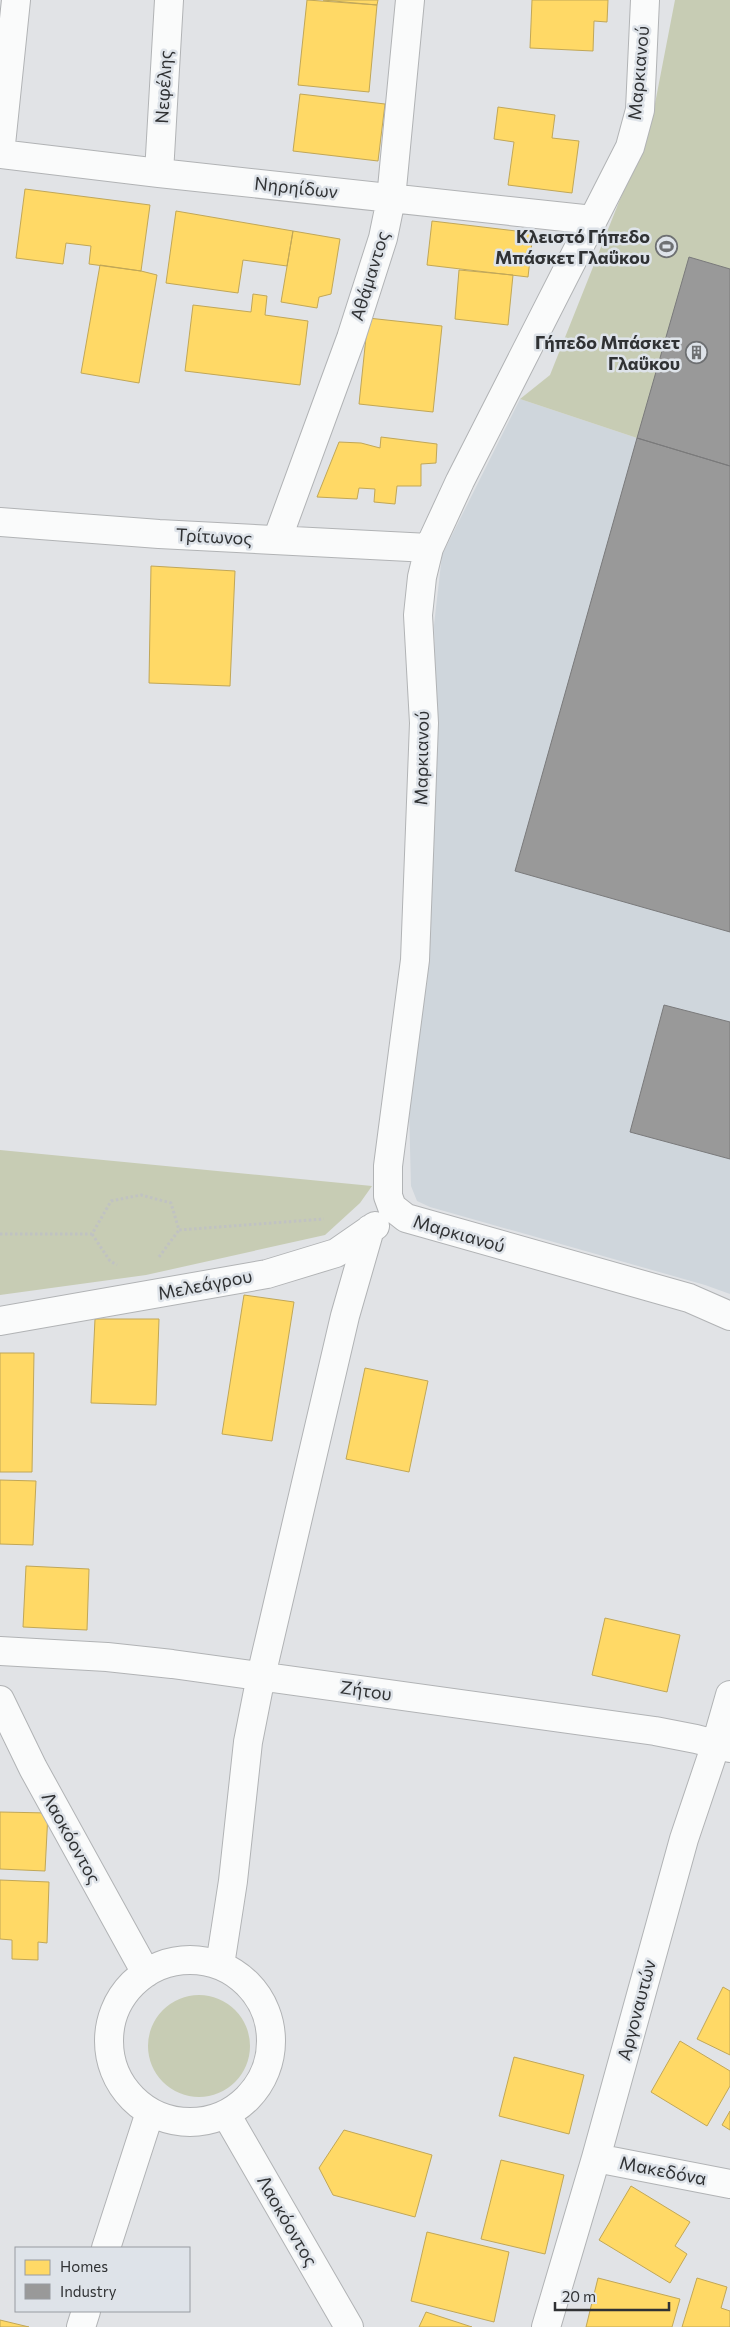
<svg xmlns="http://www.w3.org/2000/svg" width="730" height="2327" font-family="Commissioner,sans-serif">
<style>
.built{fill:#cfd6dc}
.green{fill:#c7ccb4}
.homes{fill:#ffd966;stroke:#c1a757}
.industry{fill:#999;stroke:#7a7a7b}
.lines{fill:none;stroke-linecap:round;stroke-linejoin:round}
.street-casing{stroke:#b1b3b5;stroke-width:30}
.path{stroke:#c0c2c2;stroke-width:3;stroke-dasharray:2.5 2.5;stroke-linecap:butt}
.street{stroke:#fafbfb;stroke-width:28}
.labels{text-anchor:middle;stroke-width:5;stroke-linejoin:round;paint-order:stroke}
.street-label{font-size:18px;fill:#303234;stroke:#dee3e9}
.poi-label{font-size:18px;font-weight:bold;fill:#303234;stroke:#dee3e9;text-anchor:end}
</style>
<rect width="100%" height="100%" fill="#e1e3e6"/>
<path class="built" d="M520,399l117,39 93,28v828l-25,-9 -275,-78 -13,-6 -6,-15 -2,-77 10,-86 8,-39 5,-91 5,-160 -3,-108 8,-70z"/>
<path class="green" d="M675,0h55v466l-93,-28 -117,-39 30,-24 102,-256z
M0,1150l372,36 -12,17 -35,32 -179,40 -146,20z
M148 2046a51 51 0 1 1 102 0a51 51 0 1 1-102 0Z"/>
<path class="homes" d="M307,0l70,5 -8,87 -71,-7z
M323,0h55l-1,5z
M532,0h76l-1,22 -13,-1 -1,30 -63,-3z
M300,94l85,10 -7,57 -85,-10z
M498,107l57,8 -3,23 27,3 -7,52 -64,-8 6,-43 -20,-3z
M25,189l125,16 -9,66 -52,-7 2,-18 -25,-3 -3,21 -47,-6z
M176,211l117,20 -6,35 -44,-6 -5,33 -72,-10z
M432,221l101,12 -5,44 -101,-12z
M293,231l47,8 -9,55 -12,3 -2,11 -36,-6z
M100,265l41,6 16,4 -18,108 -58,-10z
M459,270l54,5 -5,50 -53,-6z
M253,294l14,2 -2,19 43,6 -8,64 -115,-14 8,-66 58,7z
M368,318l74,8 -9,86 -74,-8z
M381,437l56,7 -1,19 -15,1v22h-24l-2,18 -21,-2 1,-13 -16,-1 -2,11 -40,-2 22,-55 22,1 19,5z
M151,566l84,5 -5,115 -81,-3z
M244,1295l50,7 -22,139 -50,-7z
M95,1319h64l-3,86 -65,-2z
M0,1353h34l-2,119h-32z
M365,1368l63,13 -19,91 -63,-13z
M0,1480l36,1 -3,64 -33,-1z
M26,1566l63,3 -2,61 -64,-3z
M605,1618l75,17 -13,57 -75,-17z
M0,1812l48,1 -3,58 -45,-2z
M0,1880l49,2 -2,61 -9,-1v18l-26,-1v-19l-12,-1z
M723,1987l7,4v64l-33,-16z
M680,2041l50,30v15l-23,40 -56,-34z
M514,2057l70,18 -15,59 -70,-18z
M730,2111v19l-8,-5z
M344,2130l88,25 -17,62 -82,-22 -14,-27z
M501,2160l63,15 -19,79 -64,-15z
M631,2186l59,36 -15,24 12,8 -17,29 -71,-43z
M427,2232l82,20 -15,70 -83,-21z
M598,2278l82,21 -8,28h-86z
M697,2278l30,9 -6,21 9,3v16h-48z
M426,2312l46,15h-53z
M0,2320l29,7h-29z"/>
<path class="industry" d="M689,257l41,12v197l-93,-28z
M637,438l93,28v466l-215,-61z
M664,1005l66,17v137l-100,-27z"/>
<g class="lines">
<defs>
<path id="street" d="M645,0l-5,110 -10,37 -170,334 -31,67 -7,29 -4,38 6,108 -9,237 -27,206v30l4,11 14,11 283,80 41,18
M0,154l159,19 434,47
M0,154l16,-154
M159,173l10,-173
M0,522l159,12 270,14
M277,540l74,-202 32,-100 8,-39 19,-199
M0,1321l267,-47 69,-21 39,-27
M0,1651l107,6 65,7 483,67 41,8 34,9
M0,1700l33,68 113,205
M109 2041a81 81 0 1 1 162 0a81 81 0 1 1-162 0Z
M220,1965l13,-84 15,-139 13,-66 84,-360 25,-87
M226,2114l123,213
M596,2158l134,26
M106,2248l44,-136
M81,2327l5,-16
M546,2327l50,-169 88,-319 32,-95 14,-49"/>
</defs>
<use href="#street" class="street-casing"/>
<path class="path" d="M0,1234h92l19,-33 30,-6 30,8 8,27 145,-11
M92,1234l18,27 7,4
M159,1257l20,-27"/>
<use href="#street" class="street"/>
</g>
<defs>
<symbol id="stadium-ring" viewBox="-11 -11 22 22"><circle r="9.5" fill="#dee3e9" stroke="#6e7072" stroke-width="1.5"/><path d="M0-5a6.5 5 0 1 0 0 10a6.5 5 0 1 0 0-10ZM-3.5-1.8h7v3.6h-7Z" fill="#6e7072"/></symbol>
<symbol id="building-ring" viewBox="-11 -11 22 22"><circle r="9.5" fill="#dee3e9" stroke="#6e7072" stroke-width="1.5"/><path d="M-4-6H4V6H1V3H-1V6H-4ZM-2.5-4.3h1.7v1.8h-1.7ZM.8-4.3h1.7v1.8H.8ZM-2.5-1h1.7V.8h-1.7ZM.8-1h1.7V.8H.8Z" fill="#6e7072"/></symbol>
</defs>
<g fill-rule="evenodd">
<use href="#stadium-ring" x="654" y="234" width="25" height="25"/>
<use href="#building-ring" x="684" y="340" width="25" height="25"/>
</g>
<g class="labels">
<g class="street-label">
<text transform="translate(639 73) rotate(-85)" y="6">Μαρκιανού</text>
<text transform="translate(164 87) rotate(-87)" y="6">Νεφέλης</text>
<text transform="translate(296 188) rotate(6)" y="6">Νηρηίδων</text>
<text transform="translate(370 276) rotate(-73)" y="6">Αθάμαντος</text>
<text transform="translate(214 537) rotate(3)" y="6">Τρίτωνος</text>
<text transform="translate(422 758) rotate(-89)" y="6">Μαρκιανού</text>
<text transform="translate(459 1234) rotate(16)" y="6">Μαρκιανού</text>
<text transform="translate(205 1285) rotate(-11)" y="6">Μελεάγρου</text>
<text transform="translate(366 1691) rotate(8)" y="6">Ζήτου</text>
<text transform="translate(71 1838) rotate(61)" y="6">Λαοκόοντος</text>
<text transform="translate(637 2010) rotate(-75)" y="6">Αργοναυτών</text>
<text transform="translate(663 2171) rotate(11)" y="6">Μακεδόνα</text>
<text transform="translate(287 2221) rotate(60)" y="6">Λαοκόοντος</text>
</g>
<g class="poi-label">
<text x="650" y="243">Κλειστό Γήπεδο<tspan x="650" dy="21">Μπάσκετ Γλαΰκου</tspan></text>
<text x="680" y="349">Γήπεδο Μπάσκετ<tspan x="680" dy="21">Γλαΰκου</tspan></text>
</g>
</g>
<rect x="15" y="2247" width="175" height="65" fill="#dee3e9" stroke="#989ca1"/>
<rect x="25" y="2260" width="25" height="15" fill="#ffd966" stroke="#989ca1"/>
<text x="60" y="2272" font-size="15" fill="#303234">Homes</text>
<rect x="25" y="2284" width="25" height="15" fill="#999999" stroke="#989ca1"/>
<text x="60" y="2297" font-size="15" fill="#303234">Industry</text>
<path d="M555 2302v8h114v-8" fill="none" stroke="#303234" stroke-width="2.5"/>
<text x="562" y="2302" font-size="15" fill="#303234" stroke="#dee3e9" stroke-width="4" paint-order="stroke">20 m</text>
</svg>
